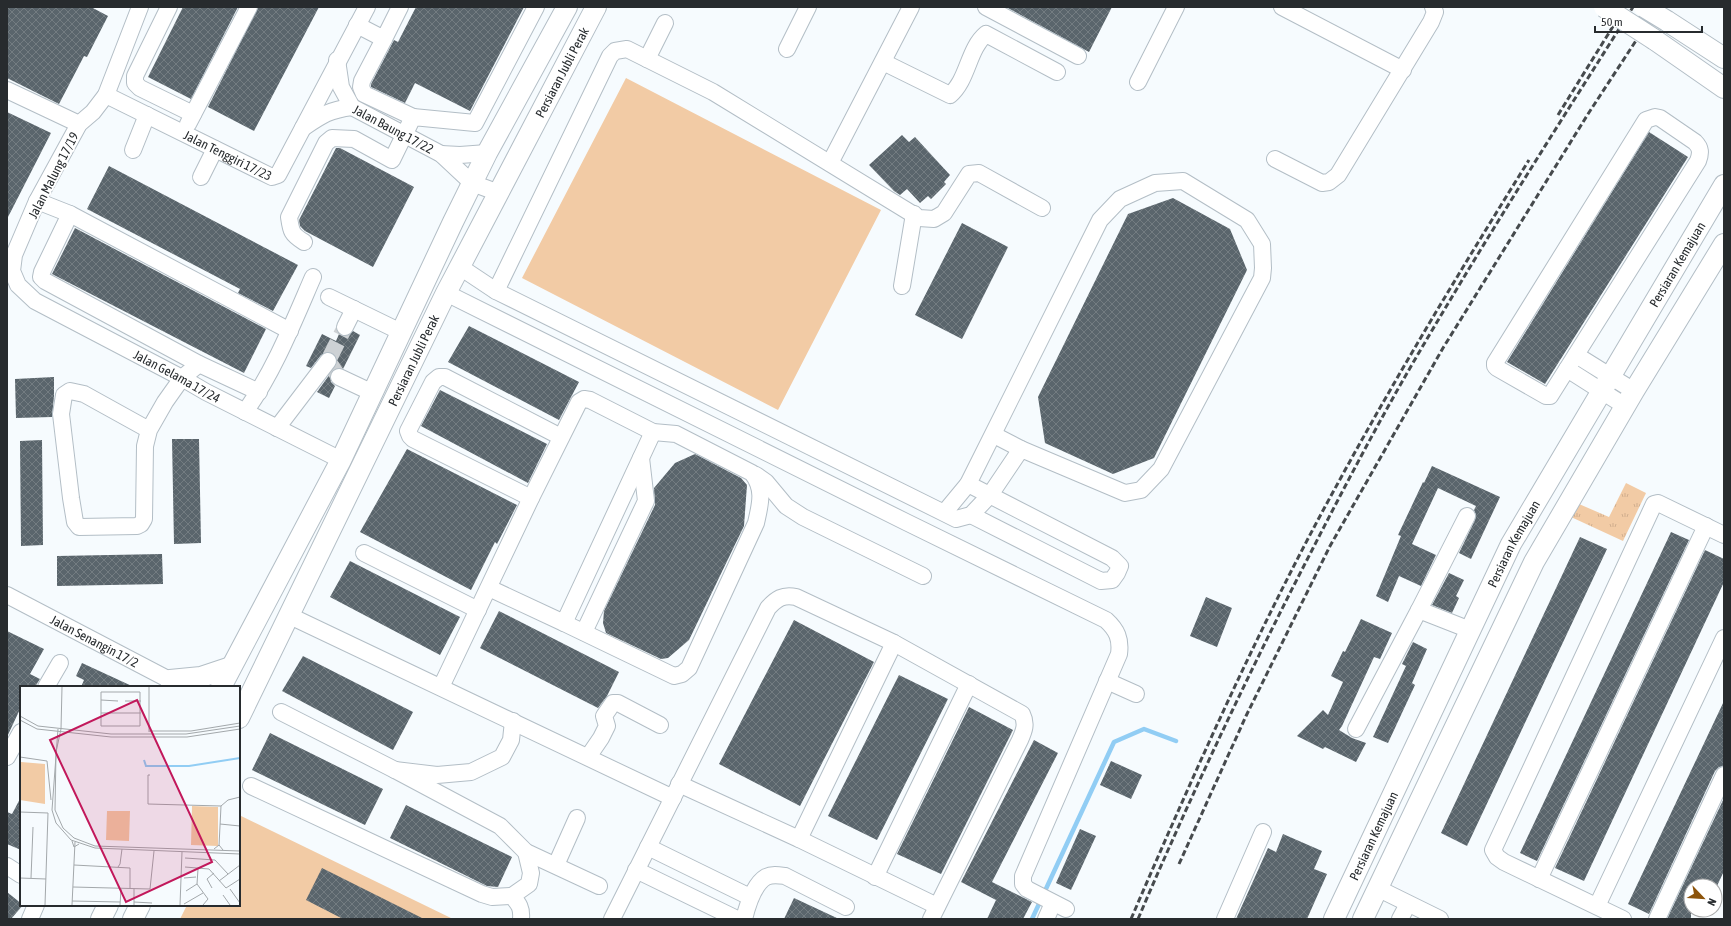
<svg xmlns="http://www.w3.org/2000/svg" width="1731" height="926" font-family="'Asap Condensed',sans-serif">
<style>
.grass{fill:url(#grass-tufts)}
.pitch{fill:#f2cba5}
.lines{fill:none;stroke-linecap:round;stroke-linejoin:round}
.stream{stroke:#91cdf4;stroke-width:4.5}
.building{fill:url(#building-cross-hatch)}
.minor-tunnel{stroke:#cdd1d4;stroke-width:16;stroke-dasharray:16 8;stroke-linecap:butt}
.minor-casing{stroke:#b3bec6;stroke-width:18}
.major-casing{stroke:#b3bec6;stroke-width:22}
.minor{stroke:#fff;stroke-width:16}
.major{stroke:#fff;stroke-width:20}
.rail{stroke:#464a4d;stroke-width:3;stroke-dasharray:6 3;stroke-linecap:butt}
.major-bridge-casing{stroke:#b3bec6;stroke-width:22;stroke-linecap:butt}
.major-bridge{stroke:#fff;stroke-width:20}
.labels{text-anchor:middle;stroke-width:4;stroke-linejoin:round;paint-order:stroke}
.street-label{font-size:13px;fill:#272b2e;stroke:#fff}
.inset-river{fill:none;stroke:#91cdf4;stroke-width:2}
.inset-road{fill:none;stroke:#a3a8ab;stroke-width:1}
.view{fill:#c2185b;fill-opacity:0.15;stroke:#c2185b;stroke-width:2}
.inset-edge{fill:none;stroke:#272b2e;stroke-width:2}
</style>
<defs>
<pattern id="grass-tufts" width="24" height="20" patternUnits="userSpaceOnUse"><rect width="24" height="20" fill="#f2cba5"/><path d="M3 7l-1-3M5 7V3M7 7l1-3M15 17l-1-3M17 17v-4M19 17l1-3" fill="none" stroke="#d0ae8e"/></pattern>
<pattern id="building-cross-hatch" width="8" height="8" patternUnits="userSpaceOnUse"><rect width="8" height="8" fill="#5a656c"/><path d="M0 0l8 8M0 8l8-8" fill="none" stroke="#737c81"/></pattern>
</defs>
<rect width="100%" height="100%" fill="#f6fbfe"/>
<path class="grass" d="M1626,483l20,10 -23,48 -52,-24 8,-13 30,13z"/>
<path class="pitch" d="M626,78l255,132 -103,200 -256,-132z
M239,815l214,104h-273l7,-14h52z"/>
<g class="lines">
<path class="stream" d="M1032,919l82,-177 30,-13 32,12"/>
</g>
<path class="building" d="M7,7h84l17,9 -21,41 -3,-1 -25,48 -52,-26z
M183,7h55l-47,92 -43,-22z
M258,7h61l-65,124 -46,-24z
M416,7h108l-54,104 -55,-28 -10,20 -34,-16v-3l23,-44 4,2z
M1006,7h106l-23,45z
M7,112l44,21 -44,86z
M1649,132l39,25 -143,227 -38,-22z
M902,135l7,7 6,-5 35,38 -6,7 2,2 -15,15 -3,-3 -8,7 -13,-14 -7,6 -6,-4 -25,-26z
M336,148h4l74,39 -41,80 -68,-36 -5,-5 -1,-6z
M109,166l189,99 -25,46 -35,-18 2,-4 -153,-80z
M1173,198l57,31 17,41 -93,188 -41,16 -68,-31 -7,-46 90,-183z
M962,223l46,24 -46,92 -47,-24z
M75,228l191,101 -22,44 -192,-99z
M469,326l110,56 -20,38 -111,-58z
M353,331l7,4 -17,34 -4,-1 -5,1 3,-6v-5l-3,-4 -5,-2 -8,3 -10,13 -5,-2 16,-32 14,7 3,-7 7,2z
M330,374l1,8 4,4 -6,12 -12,-6z
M54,377v19l-2,21 -36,1 -1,-39z
M440,390l107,54 -19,39 -107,-57z
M172,439h27l2,104 -27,1z
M42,440l1,105 -22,1 -1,-105z
M407,449l110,56 -20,39 -2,-2 -24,48 -111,-58z
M695,454l46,24 6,7 -3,41 -55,114 -21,18 -7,1 -55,-26 -3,-10 1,-12 51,-106 -1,-17 21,-25z
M1432,466l68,31 -29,62 -12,-6 16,-33 1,-5 -2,-5 2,-4 -38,-18 -26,56 24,11 -15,31 -22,-10 -11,26 -12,-6 25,-60 -3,-1 25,-53 1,1z
M1671,532l18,8 -152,321 -17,-8z
M1580,537l27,12 -140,297 -26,-13z
M1705,550l19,9v23l-140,299 -29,-13z
M162,554l1,30 -106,2v-30z
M350,561l110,56 -20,38 -110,-58z
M1449,573l15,7 -8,16 3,2 -7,15 -20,-8z
M1206,597l26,11 -15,39 -27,-11z
M499,611l120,61 -12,24 -9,12 -118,-60z
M1361,619l31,14 -12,26 -6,-2 -32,69 -3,4 13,8 14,5 -10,19 -31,-15 -2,2 -26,-13 26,-26 5,5 15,-33 -12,-6 12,-25 2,1z
M794,620l80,42 -74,144 -81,-42z
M7,631l37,18 -14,25 10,5 -5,8h-14v20l-14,30z
M1413,642l14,7 -15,34 3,2 -27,58 -15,-6 33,-71 -4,-2z
M303,656l110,56 -20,38 -111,-59z
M82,663l52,24h-53l3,-7 -8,-4z
M899,675l49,24 -71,141 -49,-24z
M1724,701v65l-5,1 -4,4 -66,143 -21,-10z
M969,707l44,23 -72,144 -44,-20z
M270,733l113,56 -18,36 -113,-55z
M1034,740l24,13 -66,129 40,20 -9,17h-36l9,-19 -35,-18z
M1111,761l31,14 -11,24 -31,-14z
M21,797v53l-14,-6v-32l5,2z
M1724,798v73l-7,15h-26v33h-24z
M406,805l106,52 -14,30 -11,-1 -97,-48z
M1080,829l16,7 -25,54 -15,-7z
M1283,834l39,17 -8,18 13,5 -20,45h-71l32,-71 8,4z
M322,868l102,51h-81l-37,-19z
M7,892l16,13 -12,14h-4z
M794,898l45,21h-55z"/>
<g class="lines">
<path class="minor-tunnel" d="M339,377l-11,-16 17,-34"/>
<defs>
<g id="minor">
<path id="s1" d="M140,7l-34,88 -13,17 -14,12 -42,77 -23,54 -2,16 6,14 17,16 147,77 24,14 135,68"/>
<path d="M169,7l-34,69v7l5,5 53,26"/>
<path d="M986,7l92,49"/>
<path d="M1282,7l121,63"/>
<path d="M357,25l27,14 16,-32"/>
<path d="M384,39l-22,42 -1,6 3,7 49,23"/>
<path d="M787,49l21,-42"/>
<path d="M647,59l18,-36"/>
<path id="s2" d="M337,60l4,27 11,20 89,47 31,29 27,10"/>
<path d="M883,62l67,33c18,-15 18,-46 36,-61l71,38"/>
<path d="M1138,82l38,-75"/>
<path d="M7,90l72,34"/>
<path id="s3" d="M106,95l166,82 6,-2 89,-168"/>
<path d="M1655,117l5,1 35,24c6,6 6,11 3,19l-148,235h-4l-49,-28 -2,-2v-3l151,-243z"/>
<path d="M188,124l61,-117"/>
<path d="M303,128c19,-13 26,-18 49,-21"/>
<path d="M133,150l14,-35"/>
<path d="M441,154l19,1 27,-2"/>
<path d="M1275,159l47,24 7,-1 9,-7 93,-153 4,-10 -2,-5"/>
<path d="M830,163l81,-156"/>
<path d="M201,177l14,-28"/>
<path d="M37,201l33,13 220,117"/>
<path d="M70,214l-28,58 -1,5 4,4 154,83 60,28"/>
<path d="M304,242c-13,-8 -13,-11 -15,-25l37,-74 6,-5 22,1 38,21 21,-43 62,6 61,-116"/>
<path d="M460,267l36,24 448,222 24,-29 132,-264 20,-21 35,-16 28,-2 64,39 15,24 1,24 -1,10 -101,191 -20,21 -16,3 -104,-44 -31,46 -19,20 -15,4 -12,-6"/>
<path d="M902,286l12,-72"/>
<path d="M496,291l114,-235 5,-5 12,-2 86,43 206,126 15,1 10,-6 25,-39 10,-1 63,35"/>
<path d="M446,293l460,229 200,98c11,10 15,19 13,34l-96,222v8l4,5 39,20"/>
<path d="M329,297l72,35"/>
<path d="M345,327l9,-18"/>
<path d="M1576,355l58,36"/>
<path d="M1567,369l58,37"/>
<path d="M339,377l34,16"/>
<path d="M245,412c29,-41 48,-89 68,-135"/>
<path d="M277,428l51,-67"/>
<path d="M149,430l-65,-36 -14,-3 -6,4 -3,19 10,84 4,24 4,5 58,-1 4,-2 3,-5 1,-73 4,-16 16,-28 17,-24 17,-14"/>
<path d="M994,435l27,14"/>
<path d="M756,475l10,7 20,24 17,11 120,59"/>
<path d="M968,484l144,74 8,8 -3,7 -5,7 -11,1 -130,-66"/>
<path d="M531,498l-118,-59 -3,-3 -2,-5 25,-49 6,-5h6l116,60"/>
<path d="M1467,516l-48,94 51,20"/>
<path d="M364,553l114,57"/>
<path d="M489,588l75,35 89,-191"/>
<path id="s4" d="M7,595l174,91"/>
<path d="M288,615l385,183"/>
<path d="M584,632l62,-131 -5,-43"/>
<path d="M1107,681l29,13"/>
<path d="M46,687l14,-24"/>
<path d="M441,687l90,-189 48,-96 5,-3 6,1 63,32 23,2 76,39c13,16 8,32 4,50l-67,145 -7,6 -8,2 -110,-53"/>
<path d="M281,712l114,58"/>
<path d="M513,721l-2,19 -9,17 -31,15 -34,3 -42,-5 105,56 26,26 73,34"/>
<path d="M1356,729l63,-119"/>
<path d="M7,757l14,-25"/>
<path d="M588,757l13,-19 6,-12 -3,-10 9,-13h5l42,22"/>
<path d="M679,784l120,55 138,67"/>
<path d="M251,786l231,108 10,3 20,-1"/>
<path d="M799,839l95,-196"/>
<path d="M648,847l102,50"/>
<path d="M556,865l21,-47"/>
<path d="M7,866l14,9"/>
<path d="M636,870l101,49"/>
<path d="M875,877l94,-193"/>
<path d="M1539,879l167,-353"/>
<path d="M1377,888l63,31"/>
<path d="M1597,906l127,-268"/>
<path d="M30,919l6,-14"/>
<path d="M521,919c1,-11 -2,-15 -9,-23l17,-12 2,-11 -5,-21"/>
<path d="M612,919l156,-311c8,-9 15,-14 28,-11l98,46 128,71c5,10 2,17 -2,26l-89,179"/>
<path d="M744,919c3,-12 10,-35 22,-42 6,-3 12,-2 19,-1l61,31"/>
<path d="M1046,919l7,-16"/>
<path d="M1225,919l38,-87"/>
<path d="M1400,919l8,-15"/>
<path d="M1623,919l-119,-57 -7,-5 -4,-7 161,-346 4,-1 66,32"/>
<path d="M1657,919l67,-144"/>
</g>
<g id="major">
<path d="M1667,21l57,37"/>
<path d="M1655,40l69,48"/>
<path d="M170,680l31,-3 30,-10"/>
<path d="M221,687l120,-227 112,-238 34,-69 80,-146"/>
<path id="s5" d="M239,718l207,-425 150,-286"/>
<path d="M101,919l7,-14"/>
<path d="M133,919l7,-14"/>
<path id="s6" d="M1334,919l177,-375 213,-359"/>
<path d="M1363,919l171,-357 100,-171 90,-147"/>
</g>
</defs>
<use href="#minor" class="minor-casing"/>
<use href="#major" class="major-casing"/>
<use href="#minor" class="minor"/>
<use href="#major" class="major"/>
<path class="rail" d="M1558,115l67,-108
M1179,864l67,-148 84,-170 113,-198 145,-234 70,-107
M1131,919c64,-148 129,-295 207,-436 60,-110 125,-217 191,-323
M1138,919c47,-110 98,-219 152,-326 43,-84 86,-168 134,-249 67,-114 138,-225 209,-337"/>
<defs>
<path id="major-bridge" d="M1604,7l51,33
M1644,7l23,14"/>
</defs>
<use href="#major-bridge" class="major-bridge-casing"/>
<use href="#major-bridge" class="major-bridge"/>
</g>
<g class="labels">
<g class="street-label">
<text dy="5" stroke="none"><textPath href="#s5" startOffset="722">Persiaran Jubli Perak</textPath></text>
<text dy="5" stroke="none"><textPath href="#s2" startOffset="97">Jalan Baung 17/22</textPath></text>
<text dy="5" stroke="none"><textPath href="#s3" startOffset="136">Jalan Tenggiri 17/23</textPath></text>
<text transform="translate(53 175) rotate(-63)" y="5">Jalan Malung 17/19</text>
<text dy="5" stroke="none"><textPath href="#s6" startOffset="740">Persiaran Kemajuan</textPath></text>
<text dy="5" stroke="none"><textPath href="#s5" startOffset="398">Persiaran Jubli Perak</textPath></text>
<text dy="5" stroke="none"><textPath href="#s1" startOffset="496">Jalan Gelama 17/24</textPath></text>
<text dy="5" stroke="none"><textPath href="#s6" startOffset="416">Persiaran Kemajuan</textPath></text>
<text dy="5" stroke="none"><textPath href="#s4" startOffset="99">Jalan Senangin 17/2</textPath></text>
<text dy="5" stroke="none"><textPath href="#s6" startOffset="92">Persiaran Kemajuan</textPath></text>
</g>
</g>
<g transform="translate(20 686)">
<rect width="220" height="220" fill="#f6fbfe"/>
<path d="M1,76l24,2v40l-25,-4zM172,120l26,1v39l-27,-1zM87,125h23l-1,30 -23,-1z" fill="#f2cba5"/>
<path class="inset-river" d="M124,74l2,6h43l51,-8"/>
<path class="inset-road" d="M81,6h39v34h-39zM81,14l17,1M105,15h16M81,27h40M0,30l18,10 73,8h75l54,-8M0,34l17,9 74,8h76l53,-8M38,43l-6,81 4,13 15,17 24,8 145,6M41,43l1,-42M41,43l-5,23 -1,58 8,18 11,10 21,8 145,5M129,45h42l49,-8M129,46v-45M0,71l27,4 4,39M130,89h-2v29l73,2M0,126l28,1 -3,92M200,138l20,2M52,155l2,6 5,-3M199,160l2,-40 7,-6 12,-3M194,163l5,-4 4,5M165,172l30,2 13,14M54,179l56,3v20M98,181l2,-3 2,-15M165,181l24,2 17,19 14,-9M178,183l-1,15 11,15 -5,6M0,192l26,1M11,192l2,-51M164,192l12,-1M199,195l21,-16M53,201l77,2 4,-38M192,202l-5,-9 7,-6M210,203l10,14M166,205l11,-7M203,209l7,10M52,215l48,1M114,216l18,1M164,218l19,-11M52,219l3,-63M100,219l1,-16M114,219v-16M160,219l2,-53"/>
<path class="view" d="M117,14l75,162 -86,40 -76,-162z"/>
<rect width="220" height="220" class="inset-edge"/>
</g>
<rect width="1731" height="926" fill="none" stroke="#272b2e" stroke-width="16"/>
<g transform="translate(1703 898) rotate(115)"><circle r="19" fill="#ffffff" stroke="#a9aaab"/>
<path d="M0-3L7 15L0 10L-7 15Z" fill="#8d540b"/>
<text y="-6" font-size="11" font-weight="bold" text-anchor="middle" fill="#272b2e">N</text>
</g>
<path d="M1595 26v6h107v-6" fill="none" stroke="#272b2e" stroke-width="2"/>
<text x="1601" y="26" font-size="12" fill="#272b2e" stroke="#ffffff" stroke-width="3" paint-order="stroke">50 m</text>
</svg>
